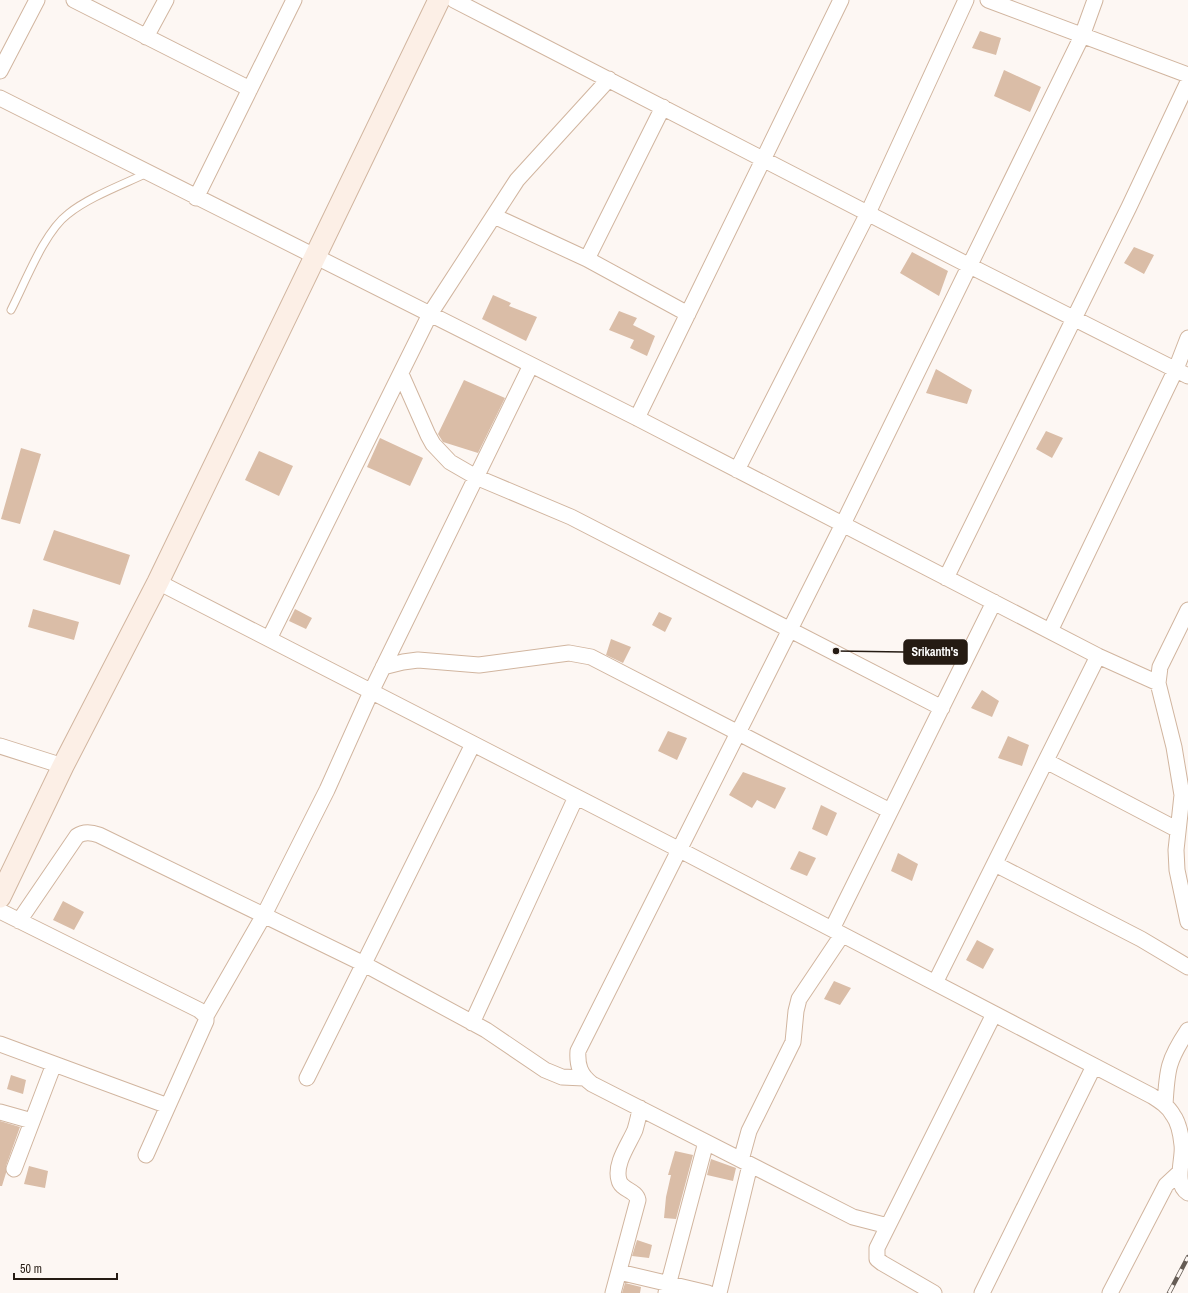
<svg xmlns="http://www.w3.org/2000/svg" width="1188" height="1293" font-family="'Archivo Narrow',sans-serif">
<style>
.building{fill:#dabda7}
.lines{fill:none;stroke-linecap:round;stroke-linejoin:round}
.lane-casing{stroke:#d1b59f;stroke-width:9}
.street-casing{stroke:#d1b59f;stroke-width:17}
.secondary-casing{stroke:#d1b59f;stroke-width:23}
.lane{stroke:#fff;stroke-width:7}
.street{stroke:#fff;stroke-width:15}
.secondary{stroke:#fcefe6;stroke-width:21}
.rail-casing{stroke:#655c55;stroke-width:4.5}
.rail{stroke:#fdf7f3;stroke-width:3;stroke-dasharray:9;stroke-linecap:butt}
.leader{fill:none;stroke:#251b13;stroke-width:1.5}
.callout-dot{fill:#251b13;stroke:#fdf7f3;stroke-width:1.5}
.callout{fill:#251b13;stroke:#251b13;stroke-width:1.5}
.callout-label{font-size:12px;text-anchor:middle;font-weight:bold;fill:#fff}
</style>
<rect width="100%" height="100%" fill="#fdf7f3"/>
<path class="building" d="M980,31l21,7 -5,17 -24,-7z
M1004,70l37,17 -11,25 -36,-16z
M1134,247l20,8 -10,19 -20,-11z
M912,252l36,19 -9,25 -39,-23z
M493,295l18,8 -2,3 28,11 -11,24 -44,-22z
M619,311l18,7 -4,7 22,11 -8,20 -17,-8 4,-8 -25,-10z
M936,369l36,21 -5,14 -41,-11z
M464,380l41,18 -27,55 -35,-11 -5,-8z
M1046,431l17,7 -11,20 -16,-9z
M380,438l43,20 -13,28 -43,-19z
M21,448l20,6 -21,70 -19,-5z
M259,451l34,15 -14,30 -34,-16z
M54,530l76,25 -10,30 -77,-25z
M33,609l46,13 -5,18 -46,-13z
M295,609l17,9 -6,11 -17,-8z
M659,612l13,6 -7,14 -13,-7z
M611,639l20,8 -8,16 -17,-8z
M982,690l17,11 -7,16 -21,-9z
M668,731l19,7 -10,22 -19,-9z
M1008,736l21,9 -7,21 -24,-8z
M743,772l43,16 -11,21 -18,-9 -5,8 -23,-13z
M821,805l16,8 -10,23 -15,-7z
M799,851l17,7 -9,18 -17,-7z
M898,853l20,11 -6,17 -21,-10z
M63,901l21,11 -10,18 -21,-10z
M977,940l17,9 -11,20 -17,-9z
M834,981l17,7 -11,17 -16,-6z
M11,1075l15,5 -3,14 -16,-5z
M0,1121l20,6 -14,39v7l-4,13h-2z
M675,1151l18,4 -17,64 -12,-1 2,-21 5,-22h-3z
M711,1159l25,9 -3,13 -26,-6z
M29,1166l19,5 -3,17 -21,-4z
M637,1240l15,5 -3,13 -17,-2z
M625,1283l16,4 -1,6h-18z"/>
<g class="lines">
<defs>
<path id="lane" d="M11,310c14,-27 33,-78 57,-96 21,-17 54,-29 79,-41"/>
<path id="street" d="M74,0l176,89
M454,0l516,266 218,110
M988,0l200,75
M146,37l20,-37
M0,71l37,-71
M0,98l637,320 461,238 60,27
M196,198l98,-198
M494,216l93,43 101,55
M587,259l76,-152
M401,374l27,61 5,9 17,18 26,15 95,40 371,191
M637,418l204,-418
M737,470l131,-257 98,-213
M946,578l183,-371 59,-125
M158,582l520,267 474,247c8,5 16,10 21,19 6,8 8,20 9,30 2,14 -9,38 6,48
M1188,610l-28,57 -2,16 16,64 8,48 -6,55 1,20 11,52
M1050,631l126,-262 12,-31
M269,639l161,-325 87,-134 92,-101
M383,667l20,-5 15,-2 61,5 90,-12 22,4 299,154
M0,746l63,20
M1046,761l132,69
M995,864l146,75 47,28
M0,911l199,99 7,6v5l-60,134
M19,921l58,-85c7,-5 14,-4 22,-1l265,129 122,66 59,40 17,7 22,1
M832,929l162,-327
M935,983l163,-327
M206,1016l58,-101 63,-125 44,-98 160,-327
M472,1023l104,-226
M0,1044l168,62
M307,1078l166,-334
M1165,1105c2,-36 3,-45 23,-75
M0,1112l32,9
M741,1160l8,-29 44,-89 3,-31 3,-12 43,-64
M14,1169l40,-105
M888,1226l-35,-9 -261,-133c-12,-9 -15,-19 -14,-33l265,-527 239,-488 13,-36
M619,1272l89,21
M613,1293l25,-93c-2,-10 -17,-10 -19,-20 -5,-16 10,-36 16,-50 2,-7 4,-14 5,-22
M666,1293l40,-151
M719,1293l31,-128
M934,1293l-52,-30 -5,-4v-11l117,-234
M982,1293l112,-227
M1110,1293l56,-108 14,-13"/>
<path id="secondary" d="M0,897l63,-131 95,-184 281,-582"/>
</defs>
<use href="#lane" class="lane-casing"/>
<use href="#street" class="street-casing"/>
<use href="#secondary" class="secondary-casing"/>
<use href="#lane" class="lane"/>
<use href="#street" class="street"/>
<use href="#secondary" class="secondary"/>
<defs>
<path id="rail" d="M1169,1293l19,-36"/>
</defs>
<use href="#rail" class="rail-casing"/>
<use href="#rail" class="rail"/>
</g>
<path class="leader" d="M836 651L904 652"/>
<circle class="callout-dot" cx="836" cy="651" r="4"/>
<rect class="callout" x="904" y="640" width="63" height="24" rx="4"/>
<g class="callout-label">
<text x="935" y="656">Srikanth's</text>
</g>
<path d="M14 1273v6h103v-6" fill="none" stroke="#251b13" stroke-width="2"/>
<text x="20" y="1273" font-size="12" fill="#251b13" stroke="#fdf7f3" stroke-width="3" paint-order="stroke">50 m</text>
</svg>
